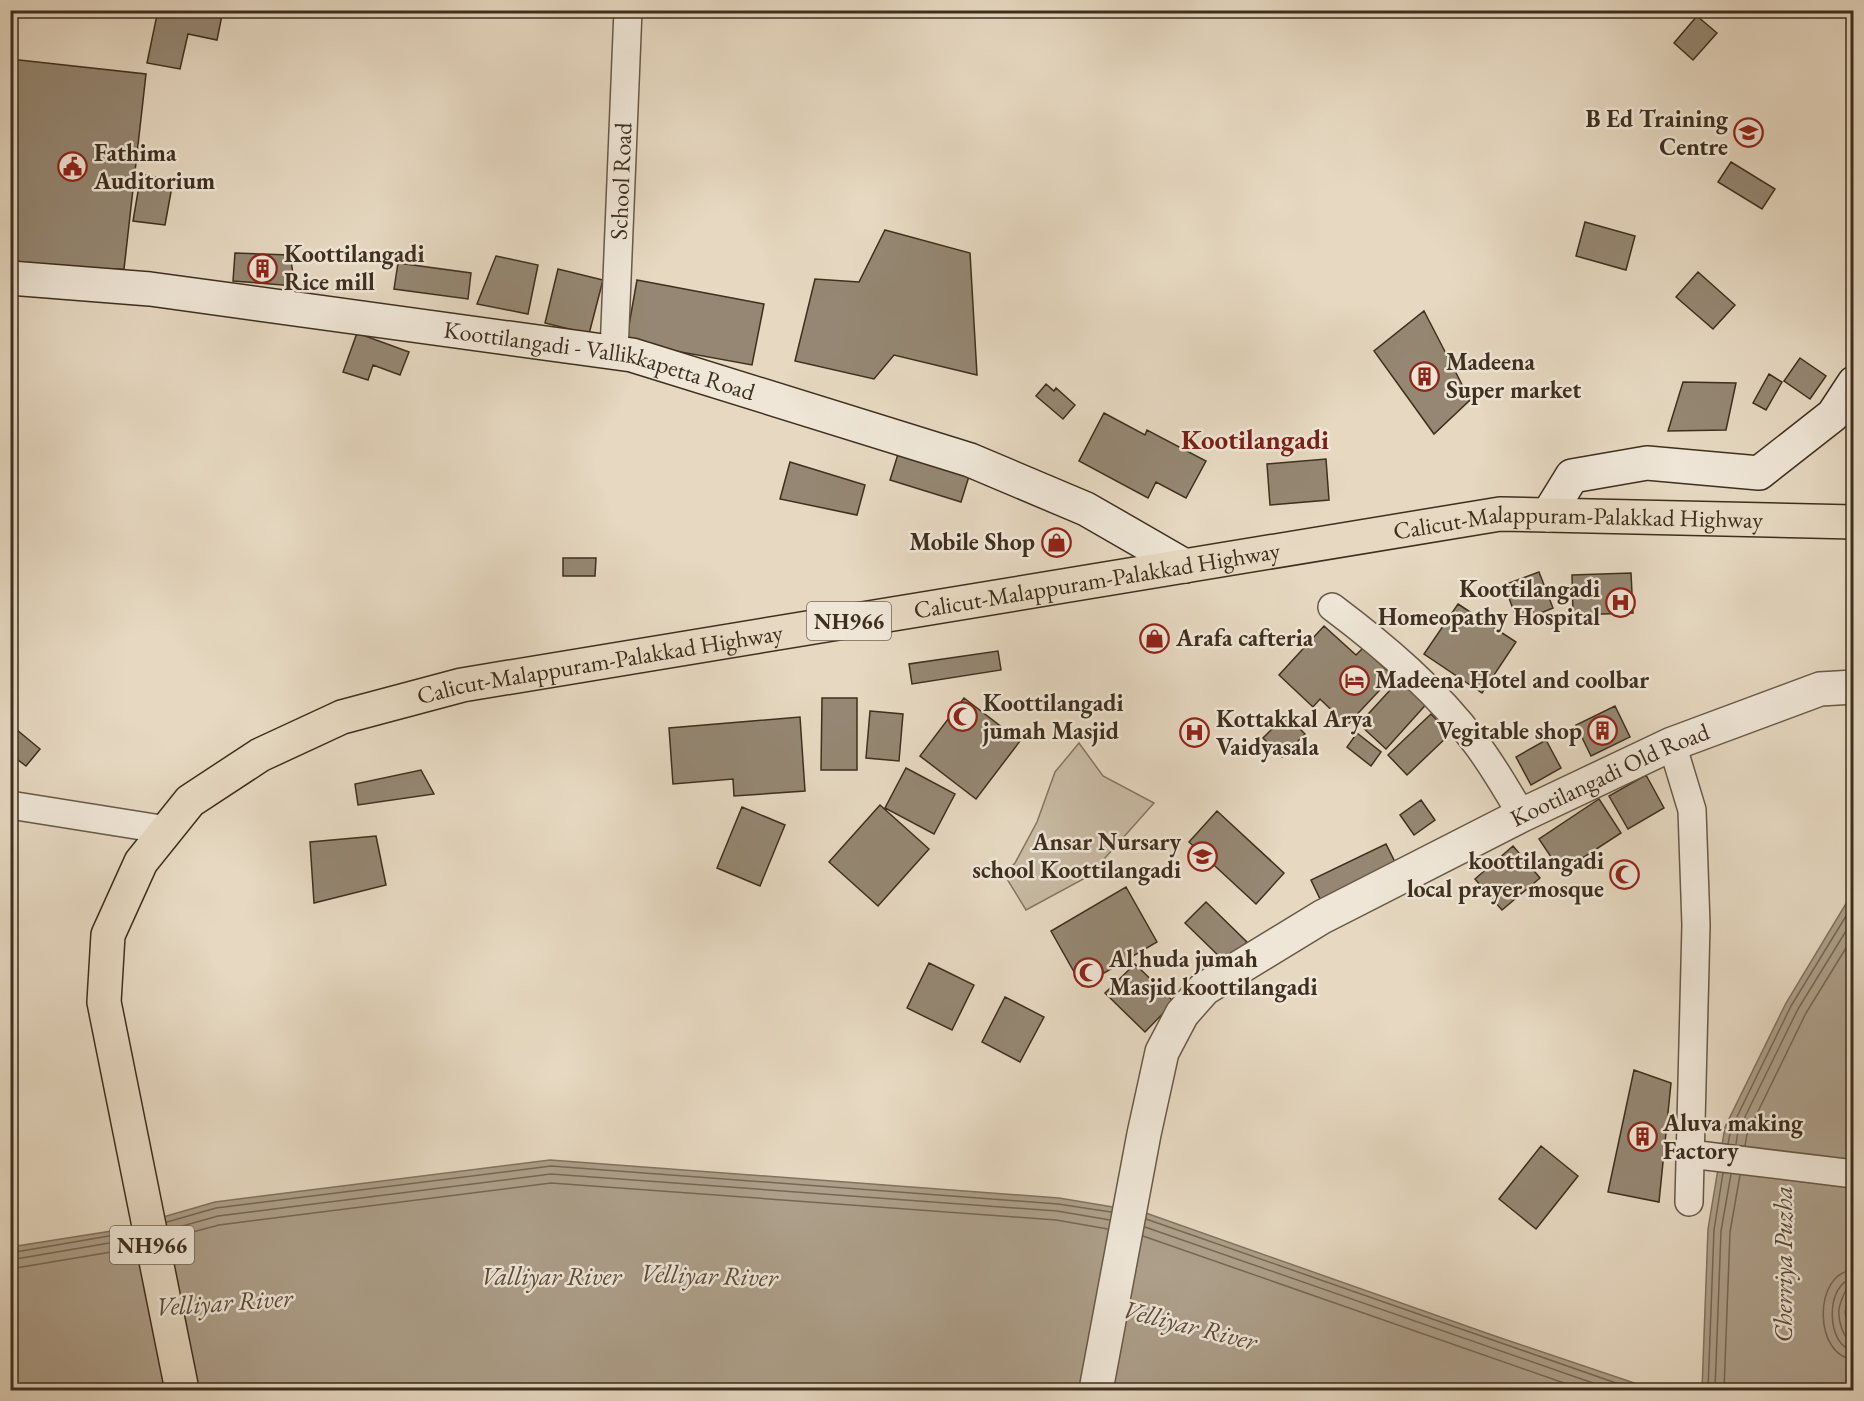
<svg xmlns="http://www.w3.org/2000/svg" width="1864" height="1401" font-family="'EB Garamond',serif">
<style>
.green{fill:#c9bba5;stroke:#847562;stroke-width:1.5}
.water{fill:#ad9f8a;stroke:#81725f;stroke-width:1.5}
.lines{fill:none;stroke-linecap:round;stroke-linejoin:round}
.shore{stroke:#766754;stroke-width:1.5}
.building{fill:#958773;stroke:#3e2f1e;stroke-width:1.5}
.minor-casing{stroke:#685947;stroke-width:30}
.tertiary-casing{stroke:#685947;stroke-width:36}
.secondary-casing{stroke:#3e2f1e;stroke-width:36}
.trunk-casing{stroke:#3e2f1e;stroke-width:36}
.minor{stroke:#efe6d7;stroke-width:27}
.tertiary{stroke:#efe6d7;stroke-width:33}
.secondary{stroke:#efe6d7;stroke-width:33}
.trunk{stroke:#e6d8c1;stroke-width:33}
.labels{text-anchor:middle;stroke-width:5;stroke-linejoin:round;paint-order:stroke}
.shield{fill:#efe6d7;stroke:#736656;stroke-width:1.5}
.shield-label{font-size:22px;font-weight:bold;fill:#3e2f1e}
.poi-label{font-size:24px;font-weight:bold;fill:#3e2f1e;stroke:#efe6d7;text-anchor:start}
.street-label{font-size:24px;fill:#3e2f1e;stroke:#efe6d7}
.water-label{font-size:26px;font-style:italic;fill:#5a4b39;stroke:#efe6d7}
.quarter-label{font-size:27px;font-weight:bold;fill:#7a1f14;stroke:#efe6d7}
</style>
<rect width="100%" height="100%" fill="#e6d8c1"/>
<filter id="stains"><feTurbulence type="fractalNoise" baseFrequency=".00333" numOctaves="4"/><feColorMatrix values="0 0 0 0 .2 0 0 0 0 .09 0 0 0 0 .02 0 0 0 .5 -.17"/></filter>
<radialGradient id="worn" r=".72"><stop offset=".6" stop-color="#630" stop-opacity="0"/><stop offset="1" stop-color="#630" stop-opacity=".3"/></radialGradient>
<path class="green" d="M1079,743l24,33 51,27 -65,73 -63,34 -22,-36 11,-11 22,-41 18,-50z"/>
<path class="water" d="M1853,892l1,392 -9,28 8,36v42h-151l6,-161 17,-102 61,-124z
M550,1160l509,38 84,14 349,123 163,55h-1644v-143l107,-17 97,-28z"/>
<g class="lines">
<path class="shore" d="M1728,1144l3,-15 60,-123 63,-103
M1736,1144l2,-13 60,-122 56,-91
M1745,1146l2,-12 59,-121 48,-78
M1146,1219l490,171
M167,1222l49,-14 335,-42 507,38 53,8
M1145,1227l468,163
M168,1230l50,-14 333,-42 506,37 53,9
M1143,1236l441,154
M170,1238l49,-13 332,-42 505,37 52,9
M10,1253l122,-21
M10,1260l123,-21
M10,1269l125,-21
M1854,1270c-42,2 -40,88 0,89
M1854,1279c-30,2 -28,70 0,71
M1854,1287l-8,3c-3,6 -6,13 -7,19 -1,10 4,32 15,34
M1708,1390l6,-160 9,-57
M1715,1390l6,-159 10,-57
M1724,1390l6,-158 10,-57"/>
</g>
<path class="building" d="M158,10h65l-6,30 -29,-6 -8,35 -33,-6z
M1697,16l20,17 -24,27 -19,-17z
M10,59l136,15 -22,195 -66,1 -48,-9z
M1731,162l44,27 -13,20 -44,-27z
M141,174l32,7 -8,44 -32,-4z
M1585,222l50,14 -9,34 -50,-14z
M885,230l85,23 7,122 -83,-20 -20,24 -79,-18 20,-82 44,3z
M235,253l55,2 5,31 -62,-5z
M496,256l42,9 -10,49 -51,-10z
M398,263l73,10 -3,26 -74,-10z
M558,269l45,11 -14,54 -44,-11z
M1698,272l37,33 -22,24 -37,-32z
M637,280l127,24 -12,61 -126,-23z
M1424,311l46,89 -36,34 -60,-83z
M357,333l52,19 -9,23 -27,-10 -5,15 -25,-8z
M1800,358l26,18 -16,23 -26,-18z
M1769,374l13,8 -16,28 -13,-7z
M1683,382l53,1 -10,47 -58,1z
M1046,384l8,7 2,-3 19,17 -12,14 -27,-23z
M1104,413l41,22 2,-5 59,31 -20,37 -30,-16 -8,16 -69,-37z
M899,451l71,22 -9,29 -71,-22z
M1326,459l3,41 -59,5 -3,-41z
M790,462l75,23 -8,30 -77,-16z
M563,558h33l-1,18h-32z
M1539,572l14,36 -35,14 -14,-37z
M1631,573l2,40 -60,2 -1,-40z
M1458,604l58,38 -34,51 -58,-39z
M1324,626l32,29 7,-7 30,28 -46,49 -27,-26 -7,8 -34,-32z
M998,651l3,19 -89,14 -3,-20z
M1403,676l27,24 -44,49 -27,-25z
M822,698h35v72h-36z
M964,698l56,43 -44,58 -56,-43z
M1615,706l15,31 -39,19 -15,-31z
M870,711l33,3 -4,47 -33,-3z
M1431,714l19,20 -43,41 -19,-20z
M1286,715l19,19 -23,23 -19,-19z
M800,717l5,74 -71,5 -1,-17 -60,5 -4,-56z
M11,725l29,24 -14,17 -16,-12z
M1357,733l24,19 -10,14 -24,-19z
M1546,740l15,28 -30,17 -15,-28z
M906,768l49,26 -21,40 -49,-26z
M421,770l13,24 -76,11 -3,-21z
M1646,775l18,33 -36,21 -19,-33z
M1599,799l22,34 -60,39 -22,-33z
M1421,800l14,20 -21,15 -14,-20z
M880,805l49,44 -51,57 -49,-44z
M742,807l43,18 -25,61 -43,-18z
M1217,811l67,62 -28,31 -67,-62z
M376,836l10,49 -72,18 -4,-61z
M1386,844l11,22 -75,37 -11,-23z
M1513,846l27,32 -38,32 -27,-31z
M1126,887l31,55 -75,44 -31,-55z
M1206,902l41,40 -21,21 -41,-40z
M929,963l45,22 -22,45 -45,-22z
M1135,964l39,38 -29,30 -40,-39z
M1005,997l39,20 -24,45 -38,-20z
M1634,1070l37,13 -12,119 -51,-10z
M1541,1146l37,30 -42,53 -37,-30z"/>
<g class="lines">
<defs>
<g id="minor">
<path id="s1" d="M614,352l14,-342"/>
<path d="M1332,607c52,39 104,83 143,135 18,23 32,49 47,73"/>
<path d="M1672,744l20,66 4,115 -7,277"/>
<path d="M10,805l157,25"/>
<path d="M1690,1154l164,20"/>
</g>
<g id="tertiary">
<path id="s2" d="M1096,1390l48,-256 18,-82 20,-38 22,-25 118,-72 200,-102 150,-71 148,-55 34,-2"/>
</g>
<g id="secondary">
<path id="s3" d="M10,278l140,11 482,66 338,105 116,49 99,57"/>
<path d="M1548,515l24,-39 75,-13 112,10 74,-58 21,-32"/>
</g>
<g id="trunk">
<path id="s4" d="M182,1390l-78,-388 4,-67 33,-73 49,-61 70,-46 82,-38 120,-32 1038,-171 354,8"/>
</g>
</defs>
<use href="#minor" class="minor-casing"/>
<use href="#tertiary" class="tertiary-casing"/>
<use href="#secondary" class="secondary-casing"/>
<use href="#trunk" class="trunk-casing"/>
<use href="#minor" class="minor"/>
<use href="#tertiary" class="tertiary"/>
<use href="#secondary" class="secondary"/>
<use href="#trunk" class="trunk"/>
</g>
<defs>
<symbol id="university-ring" viewBox="-11 -11 22 22"><circle r="9.5" fill="#efe6d7" stroke="#8f2418" stroke-width="1.5"/><path d="M0-5L7-2L0 1L-7-2ZM-4 1L0 2.5L4 1V4Q0 6-4 4Z" fill="#8f2418"/></symbol>
<symbol id="civic-ring" viewBox="-11 -11 22 22"><circle r="9.5" fill="#efe6d7" stroke="#8f2418" stroke-width="1.5"/><path d="M-.6-6.5H3V-4.5H.6V-3L4-1V1h2V6H-6V1h2V-1L-.6-3ZM-1.2 2.5V6h2.4V2.5Z" fill="#8f2418"/></symbol>
<symbol id="building-ring" viewBox="-11 -11 22 22"><circle r="9.5" fill="#efe6d7" stroke="#8f2418" stroke-width="1.5"/><path d="M-4-6H4V6H1V3H-1V6H-4ZM-2.5-4.3h1.7v1.8h-1.7ZM.8-4.3h1.7v1.8H.8ZM-2.5-1h1.7V.8h-1.7ZM.8-1h1.7V.8H.8Z" fill="#8f2418"/></symbol>
<symbol id="shop-ring" viewBox="-11 -11 22 22"><circle r="9.5" fill="#efe6d7" stroke="#8f2418" stroke-width="1.5"/><path d="M-5-2.5h2.3a2.7 3.5 0 0 1 5.4 0H5L5.5 6h-11ZM-1.5-2.5h3a1.5 2.3 0 0 0-3 0Z" fill="#8f2418"/></symbol>
<symbol id="hospital-ring" viewBox="-11 -11 22 22"><circle r="9.5" fill="#efe6d7" stroke="#8f2418" stroke-width="1.5"/><path d="M-5-5h3v3.5h4V-5h3V5h-3V1.5h-4V5h-3Z" fill="#8f2418"/></symbol>
<symbol id="hotel-ring" viewBox="-11 -11 22 22"><circle r="9.5" fill="#efe6d7" stroke="#8f2418" stroke-width="1.5"/><path d="M-6-4.5h1.5V1H6V5H4.5V3h-9V5H-6ZM-4 0a1.8 1.8 0 1 1 3.6 0ZM.5 0V-2.5h3Q6-2.5 6 0Z" fill="#8f2418"/></symbol>
<symbol id="mosque-ring" viewBox="-11 -11 22 22"><circle r="9.5" fill="#efe6d7" stroke="#8f2418" stroke-width="1.5"/><path d="M3.5-4.9A6 6 0 1 0 3.5 4.9A5 5 0 1 1 3.5-4.9Z" fill="#8f2418"/></symbol>
<symbol id="school-ring" viewBox="-11 -11 22 22"><circle r="9.5" fill="#efe6d7" stroke="#8f2418" stroke-width="1.5"/><path d="M0-5L7-2L0 1L-7-2ZM-4 1L0 2.5L4 1V4Q0 6-4 4Z" fill="#8f2418"/></symbol>
</defs>
<g fill-rule="evenodd">
<use href="#university-ring" x="1732" y="116" width="33" height="33"/>
<use href="#civic-ring" x="56" y="150" width="33" height="33"/>
<use href="#building-ring" x="246" y="252" width="33" height="33"/>
<use href="#building-ring" x="1408" y="360" width="33" height="33"/>
<use href="#shop-ring" x="1040" y="526" width="33" height="33"/>
<use href="#hospital-ring" x="1604" y="586" width="33" height="33"/>
<use href="#shop-ring" x="1138" y="622" width="33" height="33"/>
<use href="#hotel-ring" x="1338" y="664" width="33" height="33"/>
<use href="#mosque-ring" x="946" y="700" width="33" height="33"/>
<use href="#building-ring" x="1586" y="714" width="33" height="33"/>
<use href="#hospital-ring" x="1178" y="716" width="33" height="33"/>
<use href="#school-ring" x="1186" y="840" width="33" height="33"/>
<use href="#mosque-ring" x="1608" y="858" width="33" height="33"/>
<use href="#mosque-ring" x="1072" y="956" width="33" height="33"/>
<use href="#building-ring" x="1626" y="1120" width="33" height="33"/>
</g>
<g class="labels">
<g class="shield">
<rect x="807" y="602" width="84" height="38" rx="4.5"/>
<rect x="110" y="1226" width="84" height="38" rx="4.5"/>
</g>
<g class="shield-label">
<text x="849" y="629">NH966</text>
<text x="152" y="1253">NH966</text>
</g>
<g class="poi-label">
<text x="1728" y="127" text-anchor="end">B Ed Training<tspan x="1728" dy="28">Centre</tspan></text>
<text x="94" y="161">Fathima<tspan x="94" dy="28">Auditorium</tspan></text>
<text x="284" y="262">Koottilangadi<tspan x="284" dy="28">Rice mill</tspan></text>
<text x="1446" y="370">Madeena<tspan x="1446" dy="28">Super market</tspan></text>
<text x="1035" y="550" text-anchor="end">Mobile Shop</text>
<text x="1600" y="597" text-anchor="end">Koottilangadi<tspan x="1600" dy="28">Homeopathy Hospital</tspan></text>
<text x="1176" y="646">Arafa cafteria</text>
<text x="1375" y="688">Madeena Hotel and coolbar</text>
<text x="983" y="711">Koottilangadi<tspan x="983" dy="28">jumah Masjid</tspan></text>
<text x="1216" y="727">Kottakkal Arya<tspan x="1216" dy="28">Vaidyasala</tspan></text>
<text x="1582" y="739" text-anchor="end">Vegitable shop</text>
<text x="1181" y="850" text-anchor="end">Ansar Nursary<tspan x="1181" dy="28">school Koottilangadi</tspan></text>
<text x="1604" y="869" text-anchor="end">koottilangadi<tspan x="1604" dy="28">local prayer mosque</tspan></text>
<text x="1109" y="967">Al huda jumah<tspan x="1109" dy="28">Masjid koottilangadi</tspan></text>
<text x="1663" y="1131">Aluva making<tspan x="1663" dy="28">Factory</tspan></text>
</g>
<g class="street-label">
<text dy="8" stroke="none"><textPath href="#s1" startOffset="171">School Road</textPath></text>
<text dy="8" stroke="none"><textPath href="#s3" startOffset="596">Koottilangadi - Vallikkapetta Road</textPath></text>
<text dy="8" stroke="none"><textPath href="#s4" startOffset="2049">Calicut-Malappuram-Palakkad Highway</textPath></text>
<text dy="8" stroke="none"><textPath href="#s4" startOffset="1563">Calicut-Malappuram-Palakkad Highway</textPath></text>
<text dy="8" stroke="none"><textPath href="#s4" startOffset="1059">Calicut-Malappuram-Palakkad Highway</textPath></text>
<text dy="8" stroke="none"><textPath href="#s2" startOffset="880">Kootilangadi Old Road</textPath></text>
</g>
<g class="water-label">
<text transform="translate(1783 1264) rotate(-90)" y="9">Cherriya Puzha</text>
<text transform="translate(709 1275) rotate(2)" y="9">Velliyar River</text>
<text x="551" y="1285">Valliyar River</text>
<text transform="translate(224 1302) rotate(-4)" y="9">Velliyar River</text>
<text transform="translate(1190 1325) rotate(14)" y="9">Velliyar River</text>
</g>
<g class="quarter-label">
<text x="1255" y="449">Kootilangadi</text>
</g>
</g>
<rect width="1864" height="1401" fill="none" stroke="#e6d8c1" stroke-width="36"/>
<rect x="12" y="12" width="1840" height="1377" fill="none" stroke="#3e2f1e" stroke-width="3"/>
<rect x="18" y="18" width="1828" height="1365" fill="none" stroke="#3e2f1e" stroke-width="1.5"/>
<rect width="100%" height="100%" filter="url(#stains)"/>
<rect width="100%" height="100%" fill="url(#worn)"/>
</svg>
